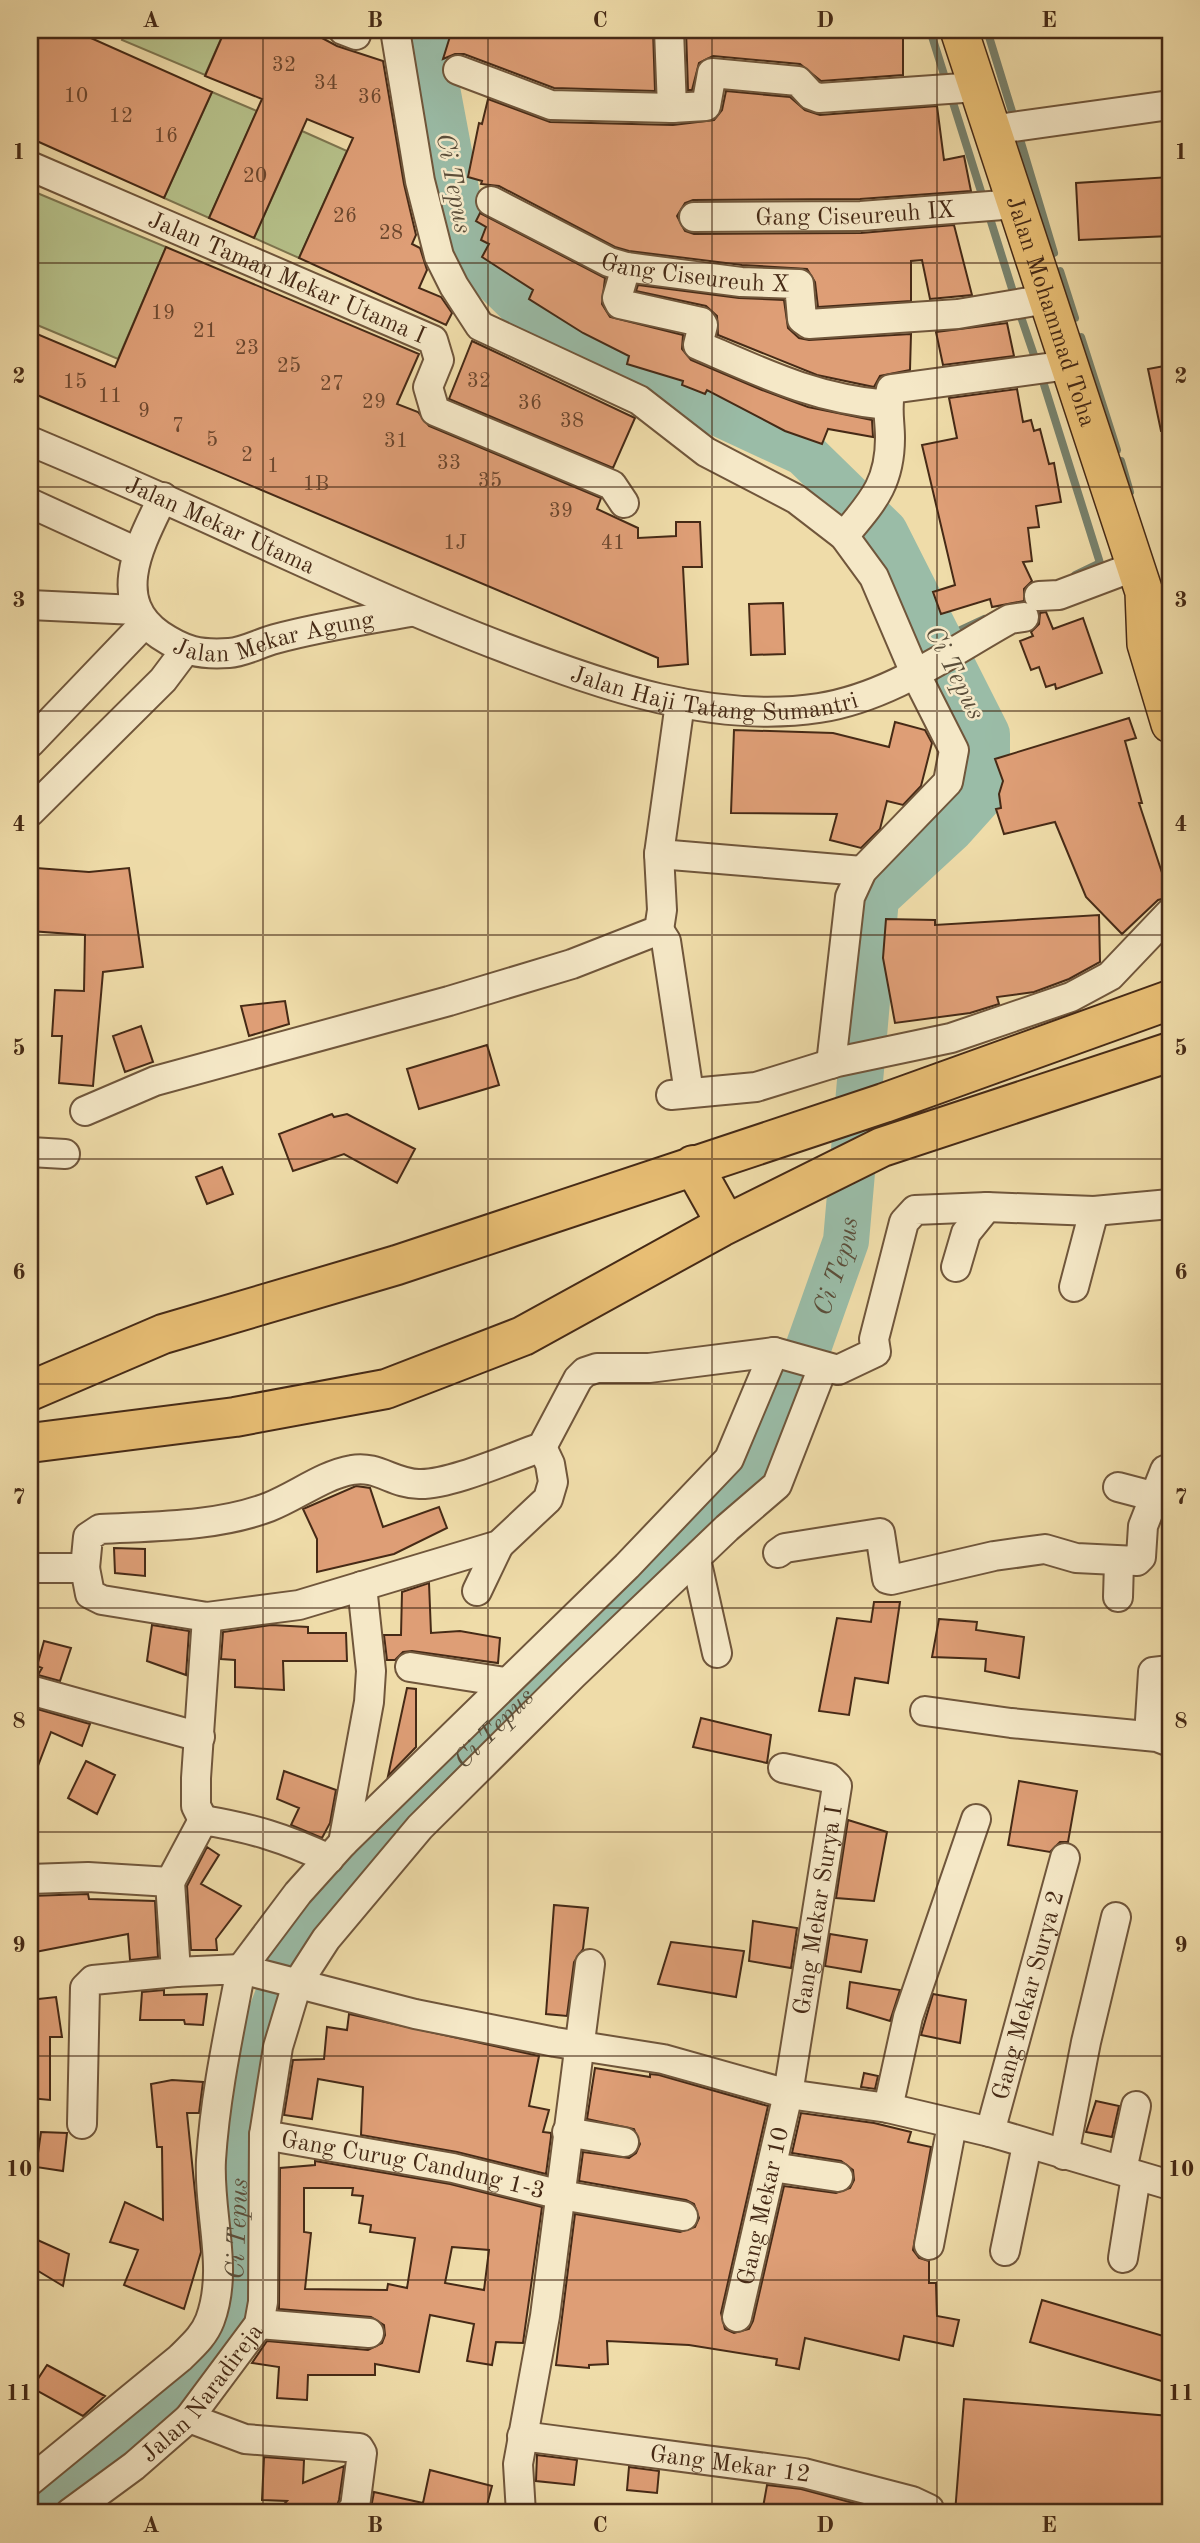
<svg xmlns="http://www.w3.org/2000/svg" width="1200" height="2543" font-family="'Old Standard TT',serif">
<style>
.green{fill:#b6c18a;stroke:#7e7650;stroke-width:2}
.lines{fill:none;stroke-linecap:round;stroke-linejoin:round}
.stream{stroke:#78826d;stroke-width:8}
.river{stroke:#9abca7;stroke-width:46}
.building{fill:#de9e76;stroke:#462a16;stroke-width:2;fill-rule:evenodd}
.minor-casing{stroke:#70563b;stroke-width:32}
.major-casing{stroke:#462a16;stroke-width:40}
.highway-casing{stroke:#462a16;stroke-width:42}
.minor{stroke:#f5e8c7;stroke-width:28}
.major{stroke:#e8be74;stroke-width:37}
.highway{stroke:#e8be74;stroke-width:38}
.grid{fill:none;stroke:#462a16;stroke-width:2;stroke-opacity:0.55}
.labels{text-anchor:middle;stroke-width:5;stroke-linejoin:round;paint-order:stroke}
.number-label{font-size:21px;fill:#6c472e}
.street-label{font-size:24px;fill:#462a16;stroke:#f5e8c7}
.water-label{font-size:26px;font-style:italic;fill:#5b4e3a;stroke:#f5e8c7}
.neatline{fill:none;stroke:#462a16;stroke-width:2.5}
.grid-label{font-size:23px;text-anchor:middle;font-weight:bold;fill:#462a16}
</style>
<rect width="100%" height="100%" fill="#efdca9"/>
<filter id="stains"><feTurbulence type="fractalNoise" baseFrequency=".00286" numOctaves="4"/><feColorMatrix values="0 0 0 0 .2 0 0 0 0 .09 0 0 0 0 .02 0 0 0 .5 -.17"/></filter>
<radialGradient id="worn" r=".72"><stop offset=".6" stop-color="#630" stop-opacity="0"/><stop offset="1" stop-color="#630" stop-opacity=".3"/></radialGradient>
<path class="green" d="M126,30h99l-20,45 -83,-35z
M212,92l45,19 -48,107 -45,-20z
M302,131l45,20 -48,107 -45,-20z
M30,190l136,57 -48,112 -88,-37z"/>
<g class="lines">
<path class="stream" d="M930,30l16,51
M987,30l27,88
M950,93l34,108
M1019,136l35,117
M988,212l26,83
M1060,271l15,47
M1019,311l17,50
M1081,337l36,113
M1041,375l59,188 -25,12
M1121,461l9,31
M1005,608l30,-14
M939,640l45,-21"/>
<path class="river" id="s1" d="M30,2502l125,-98 77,-77 10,-236 60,-159 103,-116 368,-369 73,-206 30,-343 76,-70 35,-39v-55l-102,-202 -81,-79 -187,-87 -95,-60 -54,-53 -42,-223"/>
</g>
<path class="building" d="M30,30h43l139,62 -48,106 -134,-60z
M225,30h82l30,16 46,15 21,123 12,51 -4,9 8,4 7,22 -8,18 22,9 11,16 -6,12 -147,-67 54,-120 -46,-19 -53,119 -45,-20 53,-119 -57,-23z
M452,30l32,5 1,-5h168l2,61 -101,-3 -90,-34h-9l-12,5z
M686,30h217v45l-82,6 -21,-17 -87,-8 -14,7 -7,27h-4z
M726,91l64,6 15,13 15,5 117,-9 7,54 20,-4 7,35 -111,8 -167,1 -8,3 -8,13 8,15 9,3 167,-1 93,-8 18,70 -42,4 -8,-39 -11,1v40l-93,6 -3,-25 -8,-13 -65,-4 -113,-14 -14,-4 -116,-61 -18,-2 1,-3 -14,-4 11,-54 3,1 6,-25 62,23 123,3 41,-5 8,-10z
M1170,177v59l-91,4 -3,-57z
M480,213l125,65 -3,26 8,13 73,18 -1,14 9,11 71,30 46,17 64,13 1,17 -45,-8 -6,15 -37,-13 -78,-41 -2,4 -23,-9 1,-4 -56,-17 2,-8 -46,-23 -54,-34 4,-9 -51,-33 7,-13 -8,-4 5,-13 -10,-6z
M166,247l253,107 -22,50 21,8 11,14 172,72 -4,11 41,19v10l38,-2v-14h24l2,45h-19l5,97 -30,3v-9l-628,-266v-61l85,36z
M638,285l101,13 45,2 4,28 11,10 10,2 102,-6 -1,36 -30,6 -6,11 -57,-12 -99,-40 -1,-19 -11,-10 -70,-15z
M1007,323l7,33 -71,9 -7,-33z
M472,341l163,77 -22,50 -164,-69z
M1170,365v65l-9,1 -13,-62z
M1017,389l6,33 8,-2 3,11 6,-2 9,35 5,-1 7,39 -25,4 3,21 -11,1 4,33 -9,1 9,19 -8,8v12l-32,6 -2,-8 -49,15 -8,-22 22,-7 -33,-140 35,-7 -8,-40z
M783,603l2,51 -34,1 -2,-51z
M1046,612l7,17 30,-11 19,55 -46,16 -1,-5 -9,3 -7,-20 -8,3 -11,-29 13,-5 -2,-4 8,-8 1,-11z
M1129,718l7,20 -11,3 17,62h-3l31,94 -12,3 -36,34 -36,-37 -31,-75 -51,12 -8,-25 5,-1 -2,-14 4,-13 -8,-22z
M895,722l30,8 7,13 -11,43 -18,19 -16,-4 -7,28 -19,19 -31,-8 7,-26 -106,-1 3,-83 99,3 56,14z
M36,868l53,4 40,-4 14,99 -40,5 -10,114 -34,-3 3,-47h-10l3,-46 29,1 1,-56 -55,-4v-58l6,1z
M1099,915l1,47 -31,17 -35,13 -37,5 2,7 -29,9 -75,10 -12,-65 3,-39 49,1v5z
M285,1001l4,23 -40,12 -8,-30z
M141,1026l12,36 -28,10 -12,-36z
M487,1045l12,40 -80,24 -12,-40z
M332,1114l2,3 13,-3 68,35 -18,34 -53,-29 -51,17 -14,-37z
M222,1167l11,27 -26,10 -11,-27z
M356,1486l14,2 13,39 56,-20 8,21 -53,26 -77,18v-33l-14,-30z
M114,1548l31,1v27l-30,-3z
M429,1583l2,50 29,-2 40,7 -2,25 -86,-12 -9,1 -8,8h-8l-3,-25h17l1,-43z
M874,1602h26l-12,81 -33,-5 -6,37 -30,-4 18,-93 34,4z
M939,1619l38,3 -1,8 48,7 -5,41 -34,-7 1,-12 -54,-2z
M152,1625l37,6 -3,44 -39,-14z
M271,1625l37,2v6h38l1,28h-64l1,29 -49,-3v-27l-14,-1 2,-27z
M44,1641l27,7 -11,33 -22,-6 4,-7 -5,-2z
M407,1688l9,1v58l-28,29z
M30,1707l60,17 -8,22 -31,-14 -20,52z
M701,1718l70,17 -4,28 -74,-16z
M86,1761l29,14 -18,39 -29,-16z
M284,1771l52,19 -6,33 -8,15 -31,-13 8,-17 -22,-9z
M1019,1781l58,10 -9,51h-8l-10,10 -42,-7z
M848,1820l39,12 -13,69 -38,-3z
M207,1847l12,8 -18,29 40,22 -25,33 1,11h-26l-4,-64z
M88,1894l1,5 66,2 3,56 -28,3 -2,-26 -98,19v-57z
M554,1905l34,3 -5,41 -9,13 -7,54 -21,-2z
M753,1921l44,7 -6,40 -42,-7z
M830,1934l37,6 -6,32 -36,-6z
M671,1942l73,9 -8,46 -78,-13z
M850,1982l50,8 -10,31 -43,-13z
M164,1990v5l43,-1 -4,31 -18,-1 -1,-4h-44l2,-28z
M933,1994l33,6 -6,43 -39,-8z
M56,1997l6,40h-12v63l-20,-2 5,-61h-5v-37z
M349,2014l190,42 -10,50 20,4 -6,22 8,1v4l-5,37 -89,-22 -96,-17 2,-48 -45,-8 -6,40 -28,-4 9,-55 31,-1 3,-32 20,3z
M595,2068l55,9v-3l9,1 109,31 -47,207 4,16 9,4 15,-4 4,-8 31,-135 52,7 14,-5 4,-8 -1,-10 -12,-9 -49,-8 9,-40 73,10 37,9 -3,10 23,5 -18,103 6,8 10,3v22h7l1,33 22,4 -6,26 -49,-10 -5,24 -94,-22 -6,31 -23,-4 1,-6 -88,-14 -82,-4 1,23 -19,1v3l-33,-3 19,-151 105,18 15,-5 4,-9 -5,-14 -8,-4 -107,-19 4,-29 46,6 7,-5 4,-9 -6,-15 -47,-10z
M864,2073l14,3 -3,13 -14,-2z
M172,2080l31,2 -4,31h-12l14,139 -17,57 -60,-24 14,-35 -28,-8 15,-40 38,18 -1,-73h-5l-6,-63z
M1096,2101l23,5 -7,31 -26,-5z
M41,2132l26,1 -4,38 -27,-4z
M315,2161l135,23 92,23 -19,136 -27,-1 -4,23 -25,-4 7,-37 -44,-9 -11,57 -44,-8v11h-67l-1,25 -30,-2 2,-31 -27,-4 15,-22 101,9 14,-7 3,-8 -1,-10 -13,-8 -92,-8 1,-141 35,-3zM304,2188h49l-1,7 11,1 -4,27 12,2 -1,7 45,6 -8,50 -19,-4 -1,6 -82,-1 6,-56 -7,-1zM452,2247l37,3 -5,40 -39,-7z
M33,2238l36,16 -6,32 -33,-20z
M1042,2300l128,38v27l-5,17 -135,-40z
M47,2365l58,31 -22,20 -51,-28z
M964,2399l206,17v97h-215z
M537,2455l40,5 -3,25 -38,-4z
M264,2457l40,3 -1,23 41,-17 -5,34 -5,13h-58l11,-12 -25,-1z
M629,2467l30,4 -2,22 -30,-3z
M430,2470l62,16 -7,27h-115l4,-21 49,11z
M767,2485l34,4 90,24h-129z"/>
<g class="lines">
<defs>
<g id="minor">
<path d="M343,30l13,5"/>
<path d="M395,30l25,151 19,75 15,30 26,40 159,74 67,52 90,47 48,37 30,41 41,96 39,77 -6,32 -86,89 -12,26 -19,167"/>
<path d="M669,30l3,78 34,-2 6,-33 86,8 13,14 8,3 158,-11"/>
<path d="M458,70l93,35 121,3"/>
<path d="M991,130l179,-25"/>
<path id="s2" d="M30,166l403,174 6,20 -11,27 7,24 177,74 12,18"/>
<path id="s3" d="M491,201l118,61 17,5 115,15 58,2 3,35 7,5 149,-10 89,-15"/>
<path id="s4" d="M694,217l167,-1 155,-12"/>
<path d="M626,267l-9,31 3,6 81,18 2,3 -5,20c67,29 115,53 189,60"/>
<path id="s5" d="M30,441c81,34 162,70 242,107 77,35 154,70 233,100 99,38 207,76 314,60 71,-11 130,-55 191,-89l14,-2"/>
<path id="s6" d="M163,497c-21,44 -55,102 -3,138 24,16 39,20 69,18 15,-1 31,-10 46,-14 44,-12 90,-19 135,-27"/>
<path d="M30,503l107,49"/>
<path d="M844,536c27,-33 46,-51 46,-98 0,-17 -4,-32 1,-49l178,-24"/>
<path d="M1039,596l20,-1 77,-29"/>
<path d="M30,605l106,5"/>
<path d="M30,743l114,-119"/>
<path d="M30,812l133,-132 21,-28"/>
<path d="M659,854l203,17"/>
<path d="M659,930l7,11 23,152"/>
<path d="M671,1095l85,-8 81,-25 114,-24 120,-41 39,-21 60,-63"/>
<path d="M85,1111l70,-30 294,-80 123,-37 87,-34 3,-20 -3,-56 21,-151"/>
<path d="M30,1152l35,2"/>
<path d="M956,1267l10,-34 21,-26"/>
<path d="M1074,1287l20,-76"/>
<path d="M774,1352l-45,107 -102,107 -284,277 -45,50 -57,76 174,45 140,28 108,17 125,35 100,14 102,24 180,53"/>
<path d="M1118,1487l38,10"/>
<path d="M778,1553l7,-5 95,-15 7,46 4,1 103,-24 51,-7 31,9 61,3 4,-4 2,-31 22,-56h5"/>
<path d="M696,1559l21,94"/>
<path d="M30,1568h55l3,-31 12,-8c55,-3 116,-2 169,-22 28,-11 54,-32 83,-37 25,-5 42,14 67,14 31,1 91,-26 123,-37l36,-68 7,-7 12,-4h52l125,-16 64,18 38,-18 -2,-13 30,-117 11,-12 72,-3 107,4 76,-7"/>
<path d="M85,1568l5,26 12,6 105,17 92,-12 200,-60 49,-46 5,-17 -3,-18 -8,-17"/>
<path d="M477,1591l22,-46"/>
<path d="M1118,1597l1,-35"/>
<path d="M410,1667l95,15"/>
<path d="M30,1690l170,47"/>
<path d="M925,1711l86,12 146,14 13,5"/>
<path d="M1149,1736l4,-64 17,-2"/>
<path d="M203,1820l-7,-14v-28l11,-161"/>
<path d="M343,1843l26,-141 2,-31 -9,-85"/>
<path d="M30,1879l58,-2 82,5 6,90 65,-3c-12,63 -26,127 -30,191 -3,53 18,109 -1,160 -6,16 -18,26 -30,38l-150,123"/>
<path d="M170,1882l33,-62c48,8 82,18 126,39"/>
<path d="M888,2108l20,-91 68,-198"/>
<path d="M82,2124l3,-136 8,-8 83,-8"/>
<path d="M567,2132l57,10"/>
<path id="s7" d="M990,2132l75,-274"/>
<path id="s8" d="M264,2135l189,33 108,27 122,21"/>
<path d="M1064,2155l22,-113 30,-125"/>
<path d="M772,2167l66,10"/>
<path d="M1122,2170l14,-64"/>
<path d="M929,2245l23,-120"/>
<path d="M1005,2251l22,-106"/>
<path d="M1123,2258l13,-82"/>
<path id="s9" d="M737,2317l51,-223 49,-308 -8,-8 -46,-10"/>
<path d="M259,2324l110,9"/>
<path d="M189,2418l56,21 114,9 3,5 -7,54 -5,6"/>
<path id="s10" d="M522,2436l282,37 108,28 17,8v4"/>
<path id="s11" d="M70,2513l64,-47 55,-48 70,-94 4,-22 1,-167 14,-88 19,-63 29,-45 94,-112 153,-152 154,-147 50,-43 46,-118"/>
<path d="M521,2513l-3,-49 27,-148 45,-352"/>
</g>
<g id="major">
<path id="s12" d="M959,30l185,562 2,52 24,80"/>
</g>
<path id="highway" d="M693,1165l33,59
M30,1391l133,-57 234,-69 487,-162 286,-103
M30,1443l205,-26 151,-28 137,-53 198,-109 161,-80 288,-95"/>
</defs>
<use href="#minor" class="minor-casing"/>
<use href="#major" class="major-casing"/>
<use href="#highway" class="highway-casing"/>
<use href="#minor" class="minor"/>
<use href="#major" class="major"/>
<use href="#highway" class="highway"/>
</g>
<path class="grid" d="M263,30v2483M488,30v2483M712,30v2483M937,30v2483M30,263h1140M30,487h1140M30,711h1140M30,935h1140M30,1159h1140M30,1384h1140M30,1608h1140M30,1832h1140M30,2056h1140M30,2280h1140"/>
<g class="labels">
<g class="number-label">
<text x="284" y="71">32</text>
<text x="326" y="89">34</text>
<text x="76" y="102">10</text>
<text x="370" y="103">36</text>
<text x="121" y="122">12</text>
<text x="166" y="142">16</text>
<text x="255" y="182">20</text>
<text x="345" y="222">26</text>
<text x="391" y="239">28</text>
<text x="163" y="319">19</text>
<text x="205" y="337">21</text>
<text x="247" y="354">23</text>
<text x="289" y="372">25</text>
<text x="479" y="387">32</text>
<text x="75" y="388">15</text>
<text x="332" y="390">27</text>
<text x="110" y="402">11</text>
<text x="374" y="408">29</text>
<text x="530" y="409">36</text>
<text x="144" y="417">9</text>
<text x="572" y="427">38</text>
<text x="178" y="432">7</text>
<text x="212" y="446">5</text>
<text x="396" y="447">31</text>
<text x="247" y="461">2</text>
<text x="449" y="469">33</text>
<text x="273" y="472">1</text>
<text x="490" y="487">35</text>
<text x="316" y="490">1B</text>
<text x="561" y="517">39</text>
<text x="455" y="549">1J</text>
<text x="613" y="549">41</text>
</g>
<g class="street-label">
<text dy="8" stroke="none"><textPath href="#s4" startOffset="161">Gang Ciseureuh IX</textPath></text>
<text dy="8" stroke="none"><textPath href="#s3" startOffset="220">Gang Ciseureuh X</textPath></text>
<text dy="8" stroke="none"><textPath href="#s2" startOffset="280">Jalan Taman Mekar Utama I</textPath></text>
<text dy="8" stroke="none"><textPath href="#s12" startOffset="296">Jalan Mohammad Toha</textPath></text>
<text dy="8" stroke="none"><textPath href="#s5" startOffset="208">Jalan Mekar Utama</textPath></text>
<text dy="8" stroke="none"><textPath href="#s6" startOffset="273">Jalan Mekar Agung</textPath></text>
<text dy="8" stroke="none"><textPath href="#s5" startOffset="735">Jalan Haji Tatang Sumantri</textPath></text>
<text dy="8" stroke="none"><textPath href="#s9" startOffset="415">Gang Mekar Surya I</textPath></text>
<text dy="8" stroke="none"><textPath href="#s7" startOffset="142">Gang Mekar Surya 2</textPath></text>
<text dy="8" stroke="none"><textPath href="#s8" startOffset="152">Gang Curug Candung 1-3</textPath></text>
<text dy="8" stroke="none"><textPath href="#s9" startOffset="114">Gang Mekar 10</textPath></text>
<text dy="8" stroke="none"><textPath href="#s11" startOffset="180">Jalan Naradireja</textPath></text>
<text dy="8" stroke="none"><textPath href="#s10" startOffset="210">Gang Mekar 12</textPath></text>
</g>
<g class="water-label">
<text transform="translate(455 183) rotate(79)" y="9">Ci Tepus</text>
<text transform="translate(956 672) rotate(63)" y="9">Ci Tepus</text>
<text dy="9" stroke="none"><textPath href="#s1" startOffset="1542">Ci Tepus</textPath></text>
<text dy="9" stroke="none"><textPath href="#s1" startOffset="954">Ci Tepus</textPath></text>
<text dy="9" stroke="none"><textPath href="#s1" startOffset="366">Ci Tepus</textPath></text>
</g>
</g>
<rect width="1200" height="2543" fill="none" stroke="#efdca9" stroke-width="77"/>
<rect x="38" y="38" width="1124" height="2466" class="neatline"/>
<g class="grid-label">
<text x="151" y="27">A</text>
<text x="375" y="27">B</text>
<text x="600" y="27">C</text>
<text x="825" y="27">D</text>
<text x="1049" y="27">E</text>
<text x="19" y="159">1</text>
<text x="1181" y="159">1</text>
<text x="19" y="383">2</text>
<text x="1181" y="383">2</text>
<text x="19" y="607">3</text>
<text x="1181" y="607">3</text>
<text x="19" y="831">4</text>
<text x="1181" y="831">4</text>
<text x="19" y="1055">5</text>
<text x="1181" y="1055">5</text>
<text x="19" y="1279">6</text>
<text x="1181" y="1279">6</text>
<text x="19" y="1504">7</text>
<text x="1181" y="1504">7</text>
<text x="19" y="1728">8</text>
<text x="1181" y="1728">8</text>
<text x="19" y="1952">9</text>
<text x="1181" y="1952">9</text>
<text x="19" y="2176">10</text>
<text x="1181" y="2176">10</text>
<text x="19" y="2400">11</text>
<text x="1181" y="2400">11</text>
<text x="151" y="2532">A</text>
<text x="375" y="2532">B</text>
<text x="600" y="2532">C</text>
<text x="825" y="2532">D</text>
<text x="1049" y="2532">E</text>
</g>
<rect width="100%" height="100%" filter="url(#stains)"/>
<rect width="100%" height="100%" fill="url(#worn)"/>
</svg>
